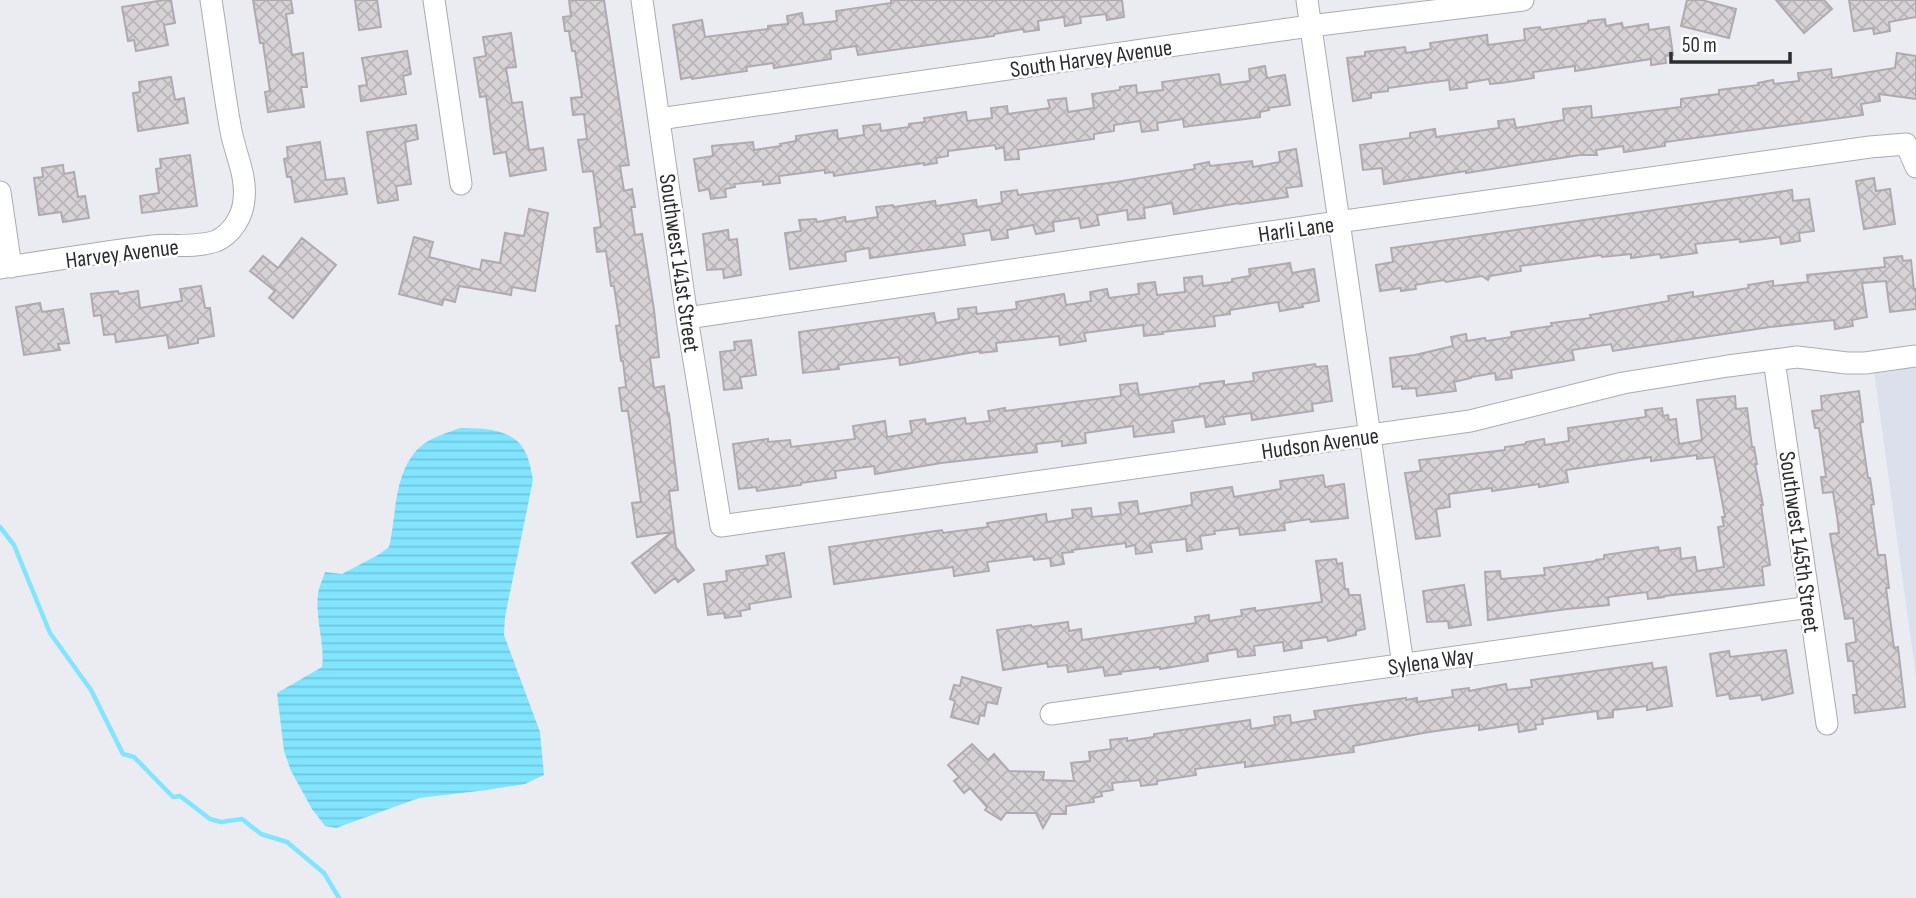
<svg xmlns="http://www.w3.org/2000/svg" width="1916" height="898" font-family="'Sofia Sans Condensed',sans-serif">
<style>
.built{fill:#dce0ec}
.water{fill:url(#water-rules)}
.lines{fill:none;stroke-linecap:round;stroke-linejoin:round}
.stream{stroke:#82e5ff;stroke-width:4.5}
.building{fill:url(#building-cross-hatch);stroke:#afaaad;stroke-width:2}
.minor-casing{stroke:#aaacb1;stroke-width:23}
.minor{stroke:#fff;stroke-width:21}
.labels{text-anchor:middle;stroke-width:5;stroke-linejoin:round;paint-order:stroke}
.street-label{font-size:23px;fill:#2c2d2f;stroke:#fff}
</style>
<defs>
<pattern id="water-rules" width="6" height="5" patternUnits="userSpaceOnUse" patternTransform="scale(1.75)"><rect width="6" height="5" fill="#82e5ff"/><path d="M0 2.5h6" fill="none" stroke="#70c5db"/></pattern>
<pattern id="building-cross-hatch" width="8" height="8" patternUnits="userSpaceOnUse" patternTransform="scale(1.75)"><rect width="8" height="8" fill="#d7d2d5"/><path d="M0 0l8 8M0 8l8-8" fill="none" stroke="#b9b5b7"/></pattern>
</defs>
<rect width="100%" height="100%" fill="#ebecf1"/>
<path class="built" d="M1916,365v312l-42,-306z"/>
<path class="water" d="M460,428c21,0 50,0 63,20 6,9 8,21 10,32l-28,137 -1,18 36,97 4,43 -19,9 -38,6 -68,8 -83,30 -11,-2 -13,-17 -21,-38 -7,-20 -7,-58 45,-26c3,-24 -7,-48 -4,-73 1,-8 5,-15 7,-22l17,2 36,-19 11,-8c8,-33 4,-75 31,-100 11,-10 27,-14 40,-19z"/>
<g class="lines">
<path class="stream" d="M0,527l14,18 36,88 41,57 32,64 11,3 39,40 7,-1 30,23 11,3 21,-3 19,15 26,8 37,31 15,25"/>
</g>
<path class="building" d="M164,0h7l4,23 -11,2 4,20 -32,6 -2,-11 -6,1 -6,-34z
M253,0h38l2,13 -7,1 6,41 11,-2 4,34h-6l3,20 -36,5 -3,-20 5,-1 -7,-48h-3z
M355,0h22l4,27 -22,3z
M569,0h35l25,165 -9,1 4,25 8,-2 3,18h-4l4,28 7,-1 12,76 5,47 -9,1 4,30 10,-2 4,29 1,-1 9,76 -9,1 7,56 18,23 -16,12 -3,-4 -20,15 -23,-30 40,-31 -35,5 -5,-34 9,-1 -13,-91h-6l-3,-23 7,-1 -3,-26h-2l-5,-35 4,-1 -6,-39h-3l-5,-35 -9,1 -3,-24 7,-1 -8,-56 -10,1 -5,-32 9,-1 -3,-25 -11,1 -2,-17 11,-1 -7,-46h-3l-3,-20h-4l-2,-14 8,-1z
M891,0h231l2,17 -17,3 -1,-6 -26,3 1,6 -16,3 -1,-9 -26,4 1,9 -15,2 -1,-3 -29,5v2l-136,19 -2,-9 -26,4 1,9 -57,9 -1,-5 -27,4 1,4 -55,8 -1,-2 -10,2 -8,-54 29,-5 3,17 63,-8v-3l20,-2 -1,-8 15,-3 2,12 33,-4 -1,-10 55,-8z
M1687,0h15l34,9 -7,29 -48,-12z
M1776,0h48l8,9 -28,24z
M1849,0h67v17l-27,5 1,9 -16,3 -1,-6 -19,3z
M1605,19l1,7 16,-3 1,5 25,-4 1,6 20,-3 4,28 -8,1 1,7 -15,2v-6l-76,12v-5l-42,6 1,6 -33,5 -11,1 -1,-5 -23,4 1,5 -17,2 -1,-10 -25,3 -36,5v3l-17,2v5l-18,3 -6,-43 18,-2v-4l40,-5 1,6 25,-4 -1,-6 57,-8 1,10 37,-5 -1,-11 16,-2 1,3 47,-7v-2z
M511,33l5,34 -10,1 6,35 10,-1 7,48 14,-2 3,22 -36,6 -4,-24 -12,2 -8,-58 -6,1 -6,-39 12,-2 -3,-19z
M407,51l4,23 -8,2 3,18 -45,7 -2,-15 8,-1 -5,-27z
M1897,53l19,3v43l-37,-5 1,7 -19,3 2,11 -198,27v4l-41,6 -1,-6 -27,4 1,5h-17l-114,18v-2l-82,13 -2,-16 -19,2 -3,-25 50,-7v-5l25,-4 1,8 63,-9 -1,-7 16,-2 2,9 48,-8 -1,-11 28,-3 1,12 89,-11v-8l38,-5v-4l40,-5 -1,-2 15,-3 1,4 25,-3 -1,-8 33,-4 1,9 63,-10z
M1265,66l2,12 18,-3 5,30 -22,3 1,2 -9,2v5l-76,10 -1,-8 -26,4 1,7 -16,2 -2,-11 -26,4v6l-20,3v5l-76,11 1,9 -14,1 -1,-13 -8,2 -1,-4 -47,6v5l-12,2 1,5 -13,2v-2l-90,13 -1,-4 -8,1v-3l-46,6 1,7 -17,2v-4l-29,3 1,3 -10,2 1,8 -15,2 -2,-10 -10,2 -5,-32 19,-3 -1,-10 41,-4 1,8 27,-4 -1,-2 16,-3v-5l41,-6 1,9 26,-4 -1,-9 17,-2 1,7 28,-4v-3l16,-2 -1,-4 42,-6 1,9 25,-3 -1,-10 16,-2 1,8 42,-6 -2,-8 18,-2 2,14 26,-4 -2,-14 28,-4v-3l16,-2 1,8 26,-3 -1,-8 57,-8 2,11 29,-4 -1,-12z
M171,77l4,23 9,-2 4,25 -50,8 -5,-38 7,-1 -1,-10z
M416,125l2,14 -13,3 6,42 -15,2 2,14 -20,3 -11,-71z
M320,142l6,38 18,-2 3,16 -52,8 -4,-25h-4l-3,-18 4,-1 -1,-11z
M1296,149l6,37 -16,2 2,9 -48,7 -1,-1 -65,11 -2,-11 -28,5 1,10 -17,2 -1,-10 -30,5 2,10 -18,3 -2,-10 -26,4 1,9 -18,3 -3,-9 -26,5 1,8 -16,2 -2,-10 -27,4 2,11 -95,13 -1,-10 -24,4 1,9 -56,8 -5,-36 16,-2 -2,-11 17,-1 1,3 28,-5 1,5 32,-5 -2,-10 17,-2 1,2 41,-6 1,5 40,-6 1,7 25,-4 -1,-11 16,-2 1,5 98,-13 79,-13 -1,-4 15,-3 1,4 42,-5 1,6 27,-5 -1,-10z
M190,155l7,51 -55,7 -2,-17 19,-3 -3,-24 5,-1 -1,-9z
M63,165l1,9 10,-2 4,25 7,-1 4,22 -26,4 -2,-10 -22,3 -5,-37 9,-1 -1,-9z
M1874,178l2,13 14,-2 5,35 -31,5 -8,-48z
M1792,190l1,11 16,-2 5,32 -15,2 1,8 -19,3 -1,-7 -40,5v-3l-45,5 2,9 -36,5 -1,-4 -29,4v-4l-29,3 -1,-2 -81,11 1,5 -31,5 -2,4 -6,-4 -36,6 -2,-2 -29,5 1,4 -15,2v-3l-21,3 -4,-26 17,-3 -2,-14z
M529,209l19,4 -13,78 -23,-4 -1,8 -52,-9 -4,16 -11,-3 -2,6 -43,-11 15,-57 19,5 -4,15 51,13 2,-10 18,3 5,-30 19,3z
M728,230l1,10 8,-1 4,36 -17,3 -1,-9 -16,1 -4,-36z
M302,238l34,27 -43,53 -24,-20 6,-7 -25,-20 13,-15 15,12z
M1902,256l1,5 8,-1 3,29h2v20l-26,3 -4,-31 -24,2 5,34 -15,3 1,6 -18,3 -1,-9 -64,7 -157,24 -2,-7 -39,6 2,10 -63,10 1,8 -16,2 -1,-7 -24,4v1l-17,4 2,9 -39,5 -1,-8 -14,1v-3l-9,1 -3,-29 25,-3 38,-9 -2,-9 15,-3 1,7 18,-3 1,3 26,-4 -1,-5 41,-6 -1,-3 40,-5 -1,-3 79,-14 -1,-5 25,-4v5l56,-9 -1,-3 25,-4v5l35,-4 -1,-7 78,-8 -1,-9z
M1290,263l2,10 22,-4 5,32 -17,3 1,3 -23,4 -2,-9 -48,8v4l-16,2 1,10 -53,6 1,2 -19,2 -1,-11 -59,8 2,8 -26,4 -1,-9 -63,7 1,8 -17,2v-2l-80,14 -1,-8 -61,8 1,4 -36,4 -4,-41 135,-19 2,10 23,-4 -1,-10 18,-2 1,7 40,-5 -1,-7 48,-8 2,11 25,-4 -1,-9 17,-3 2,9 30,-4 -1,-10 17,-2 2,13 28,-3 -1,-14 18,-2 1,10 29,-4v-3l18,-3 -1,-7z
M201,286l4,22h5l4,28 -16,3v4l-29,5 -2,-13 -51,7 -1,-8 -11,1 -3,-20 -7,1 -3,-22 27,-3 1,3 19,-3 2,17 42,-7 -2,-12z
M40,303l2,9 21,-3 6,34 -11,1 2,6 -36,5 -8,-48z
M751,340l5,35 -16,2 2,11 -18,2 -4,-38 15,-2 -1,-8z
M1315,364l1,3 11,-1 5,35 -20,3 1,7 -61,9 -1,-7 -28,4 2,7 -19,3 -2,-11 -32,5 2,11 -40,5 -1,-11 -48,7 1,10 -24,3v-5l-26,3 1,8 -96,11 -66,11 -1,-8 -39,5 1,7 -35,5v2l-44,6 -1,-4 -17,2 -6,-45 35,-5v3l22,-2 1,7 64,-8 -2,-13 32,-5 2,16 25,-4 -2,-12 15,-2 1,5 39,-6 1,6 24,-3 -2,-10 17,-3v3l116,-15 -1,-11 17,-2 2,12 61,-9v-2l24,-3v4l30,-4 -1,-8z
M1859,391l4,31 -3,1 8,55h2l4,26 -3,1 7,50h7l4,33h-3l8,60 4,-1 7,60 -50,6 -2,-18h4l-4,-34h-5l-2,-17 10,-2 -3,-24 -8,1 -15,-85 9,-1 -2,-17 -4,-24 -10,1 -2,-16h5l-7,-49h-4l-3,-17 10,-1 -1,-14z
M1735,396l1,13 11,-1 5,39h2l3,17h-2l8,41h-2l9,60 -8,2 2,18 -100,11v1l-16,2 -1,-7 -39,5 1,8 -42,4 -79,11 -3,-48 15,-1 1,8 44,-4 -1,-7 52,-7v-1l8,-1v-4l54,-8 1,4 21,-3 1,11 14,-2 2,14 27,-4 -6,-40 6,-1 -2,-9h3l-11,-60 -17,2v-4l-46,6v-4l-85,13 2,12 -29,5v-3l-47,7v-3l-43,6 1,13 -14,2 4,27 -24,3 -11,-66 16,-2 -2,-11 86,-10v-3l21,-3v-2l18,-3 1,6 24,-4 -1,-13 78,-11 -1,-7 17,-2 1,8 5,-1 1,5 7,-1 3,25 23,-4 -5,-40z
M1323,475l2,12 19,-3 4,34 -37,4 -1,-3 -26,4 1,7 -45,5 -1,-7 -25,3 1,3 -15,2 2,13 -15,2 -1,-12 -36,4 2,9 -16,2 -1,-9 -9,2v-4l-54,7 1,2 -11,1 2,11 -13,2 -1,-8 -16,2 -1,-4 -46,6 2,9 -35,5 -1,-9 -119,17 -5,-37 113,-17 1,3 45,-6 -1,-4 59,-9 1,8 26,-4 -1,-8 19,-2 1,9 29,-3 -2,-11 18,-2 2,13 53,-9 -1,-12 41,-6 2,10 47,-8 -1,-8z
M784,553l7,44 -42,7 1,5 -10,2 1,5 -16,2 -1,-5 -16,2 -4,-31 23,-3 -1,-10 42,-6 -2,-9z
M1336,559l1,5 5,-1 3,26h3l1,6h11l5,34 -9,2v4l-28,6 -1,-4 -26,4 1,7 -18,3 -1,-9 -29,4 1,9 -17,2 -1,-8 -30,5 1,7 -48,8v-2l-40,5 1,2 -16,2 -2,-9 -35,5 -1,-7 -19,2 -1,-4 -44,7 -6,-40 34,-5 1,2 36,-5 1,9 12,-2 1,11 114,-17 -1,-6 14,-2v6l33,-5 -1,-6 14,-2v3l67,-9 -6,-41z
M1464,585l7,40 -22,3 -1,-7 -21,1 -4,-31z
M1786,650l7,43 -31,7 -1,-5 -31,4 -1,-5 -12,2 -7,-42 19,-3 1,6z
M1652,663l1,6 13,-2 6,39 -25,4v-4l-34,4v7l-15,2 -1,-8 -55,8 1,5 -8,1 1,4 -17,3 -1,-8 -39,6v-5l-50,7 -76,14 1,6 -109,15v-5l-50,7 1,6 -39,6v3l-16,2 -1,-6 -28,3 1,7 -12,2 1,4 -9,2 1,4 -28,4v8h-15l-8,14 -7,-15h-30l-5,7 -16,-10 2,-3 -17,-19 -6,5 -10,-12 5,-4 -11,-12 24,-21 16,16 6,-6 15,17 35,1 -1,8 31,1 -3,-18 19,-2 -1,-9 22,-3 -1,-9 17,-2v3l27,-4v-3l96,-14 1,9 24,-4 -1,-8 16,-2 1,8 25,-4 -2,-8 92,-13v2l11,-2v4l36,-5 -1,-7 17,-2v3l37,-7 1,6 25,-3 -1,-7z
M962,677l39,11 -4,16 -10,-2 -3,14 -4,-1 -2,9 -27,-7 4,-16 -5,-2 4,-14 6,1z"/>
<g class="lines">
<defs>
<path id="minor" d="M434,0l27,184
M642,0l45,318 34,208 749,-105 153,-38 105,-17 69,-9 50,6h18l51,-7
M1307,0l96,665
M659,119l651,-93 213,-26
M0,192l11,75
M0,268c51,-7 102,-16 153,-22 20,-2 43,2 63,-5 16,-7 27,-25 28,-42 3,-23 -9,-46 -13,-68 -8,-43 -13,-87 -20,-131
M687,318l651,-96 532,-75 36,-3 10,23
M1774,360l53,364
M1051,714l759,-107"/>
</defs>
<use href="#minor" class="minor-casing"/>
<use href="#minor" class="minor"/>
</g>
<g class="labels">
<g class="street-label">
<text transform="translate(1091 58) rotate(-8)" y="8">South Harvey Avenue</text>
<text transform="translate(1296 229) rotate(-8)" y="8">Harli Lane</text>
<text transform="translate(122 253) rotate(-7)" y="8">Harvey Avenue</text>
<text transform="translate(680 263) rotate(82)" y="8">Southwest 141st Street</text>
<text transform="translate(1320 443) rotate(-8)" y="8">Hudson Avenue</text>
<text transform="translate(1800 542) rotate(82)" y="8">Southwest 145th Street</text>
<text transform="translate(1431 661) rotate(-8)" y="8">Sylena Way</text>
</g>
</g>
<path d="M1671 52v10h119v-10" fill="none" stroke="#2c2d2f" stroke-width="3.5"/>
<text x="1682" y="52" font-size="21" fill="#2c2d2f" stroke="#ffffff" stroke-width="5" paint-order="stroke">50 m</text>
</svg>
